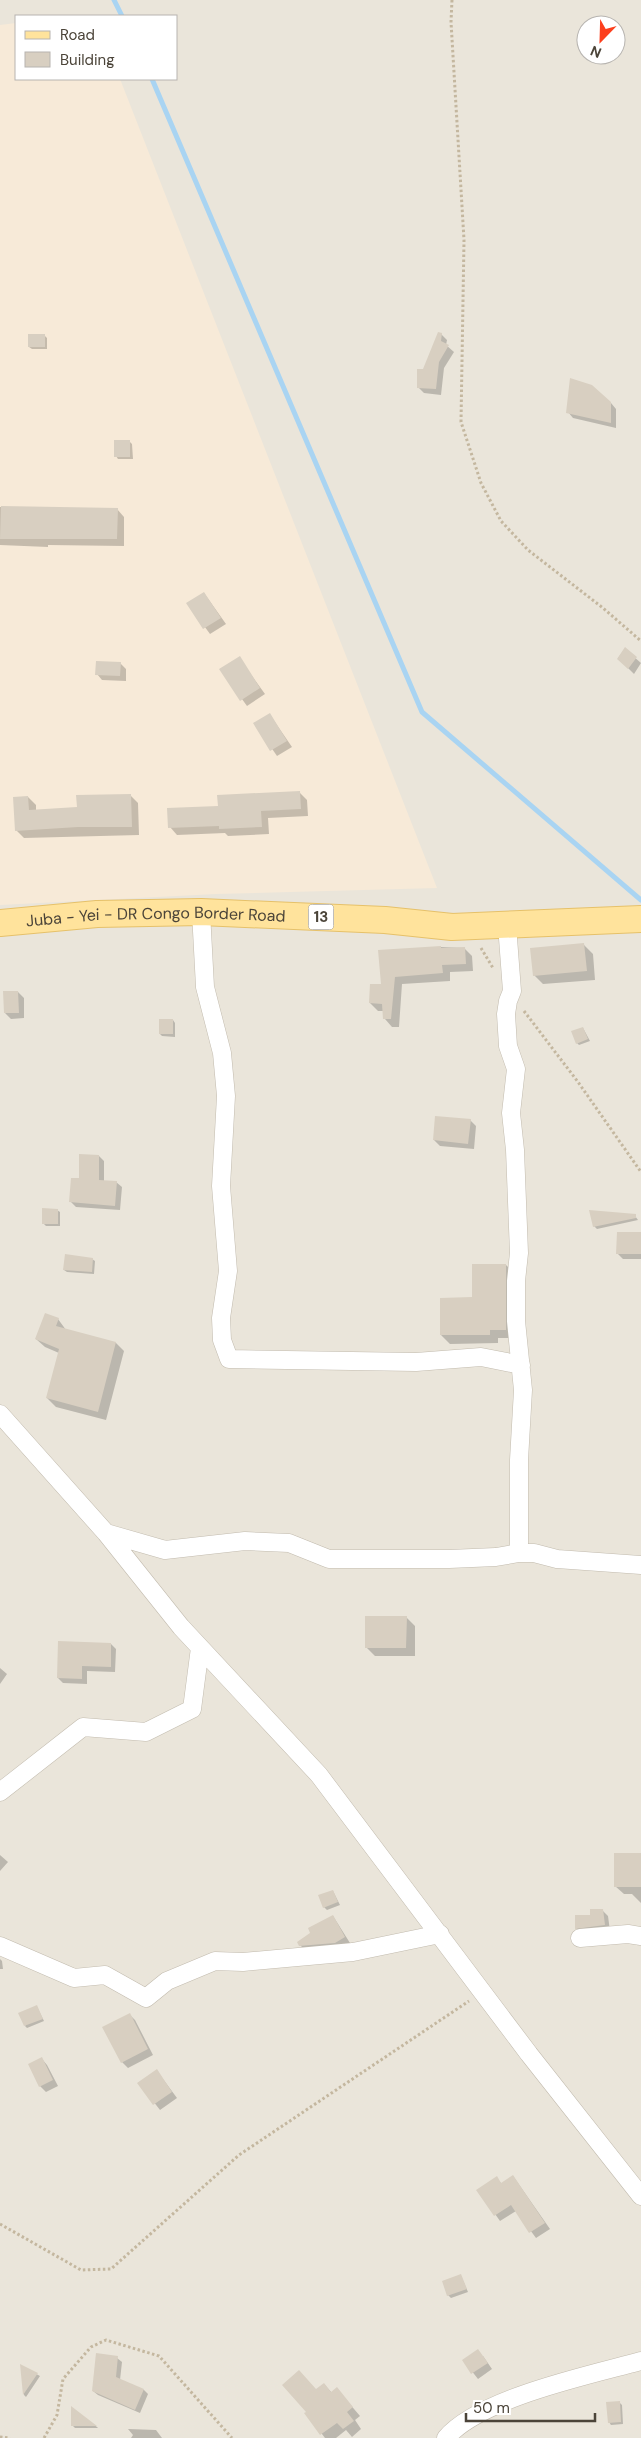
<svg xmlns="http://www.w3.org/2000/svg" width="641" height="2438" font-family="'DM Sans',sans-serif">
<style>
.residential{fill:#eae5da;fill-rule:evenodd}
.commercial{fill:#f7ead8}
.shadow{fill:#0003}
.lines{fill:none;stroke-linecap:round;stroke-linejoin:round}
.stream{stroke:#a9d4f2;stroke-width:5}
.building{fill:#d8cfc1}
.minor-casing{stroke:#c2bbae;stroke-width:19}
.primary-casing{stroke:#e6c16a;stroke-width:28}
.path{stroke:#c4b79f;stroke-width:3;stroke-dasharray:2.5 2.5;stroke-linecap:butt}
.minor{stroke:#fff;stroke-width:18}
.primary{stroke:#ffe39c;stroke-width:26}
.labels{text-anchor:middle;stroke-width:4;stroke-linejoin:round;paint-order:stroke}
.shield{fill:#fff;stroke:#817c74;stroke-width:1}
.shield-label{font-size:15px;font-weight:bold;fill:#4b4439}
.street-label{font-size:16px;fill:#4b4439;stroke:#fff}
</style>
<rect width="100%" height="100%" fill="#f6f3ec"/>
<path class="residential" d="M0,0h641v2438h-641zM16,16h160v63h-160zM586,25h30v30h-30z"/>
<path class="commercial" d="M16,23v56h104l317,809 -221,6 -216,11v-880z"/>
<path class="shadow" d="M441,334l6,6 -1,5 8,7 -10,16 -3,27 -17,-2 -6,-6z
M44,335l3,3v11h-15l-3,-2z
M611,403l5,6v19l-43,-10 -5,-6z
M129,441l3,3 1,15h-15l-2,-3z
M0,507l117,2 7,8v29l-76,-1v2l-48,-2z
M204,593l22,31 -16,10 -22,-30z
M625,649l16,14 -7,11 -16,-16z
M239,658l26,36 -18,12 -26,-36z
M120,663l6,6v12l-24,-1 -5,-6z
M270,715l22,32 -15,9 -22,-32z
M299,792l8,8 1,16 -40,2 1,16 -41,2 -3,-3 -48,2 -7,-8 49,-19z
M130,795l8,8 1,32 -115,3 -8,-8 12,-33 8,8v6l42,-3z
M584,945l9,9 2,26 -52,4 -9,-9z
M441,947l23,1 8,8 1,15 -23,1v9l-48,3 -3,43h-7l-7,-8 -1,-8h-6l-8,-8 12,-17 -3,-34z
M18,992l6,6v20l-13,1 -6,-6z
M173,1020l2,3v14l-13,-1 -2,-2z
M583,1028l7,13 -11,4 -2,-2z
M470,1120l6,6 -2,23 -34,-3 -6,-6z
M99,1156l5,5v20l12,1 6,5 -2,23 -44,-3 -5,-5 9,-22z
M57,1210l3,2v14h-14l-3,-3z
M635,1216l3,4 -41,9 -3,-3z
M641,1234v25h-18l-6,-6z
M92,1259l3,2 -1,13 -27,-2 -3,-2z
M506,1265l9,9v64h-17v5l-48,1 -9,-9z
M58,1319l8,11 50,13 8,8 -18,69 -50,-13 -9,-9 12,-45 -14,-6 -9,-8z
M406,1617l9,9v30h-40l-9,-9z
M111,1644l5,5 -1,23 -28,-1v13l-24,-1 -5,-5z
M0,1668l7,6 -7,10z
M641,1854v49l-9,-9h-8l-9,-8z
M0,1855l8,7 -8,9z
M333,1891l7,14 -13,5 -3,-3z
M602,1910l6,6 2,15 -28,3 -6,-6z
M333,1916l17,27 -10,5 -34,3 -6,-6z
M0,1959l2,2 1,8h-3z
M37,2007l7,14 -17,7 -2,-2z
M129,2014l6,6 18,35 -25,13 -6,-6z
M42,2059l5,6 11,21 -12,6 -6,-6z
M157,2071l20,27 -17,12 -21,-27z
M513,2176l37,53 -14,9 -20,-27 -16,10 -22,-31 18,-12 6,6z
M461,2276l7,16 -17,6 -3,-3z
M483,2356l9,13 -14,10 -15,-19z
M117,2358l5,4 -2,18 24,10 4,4 -8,19 -42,-18 -5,-4z
M21,2366l19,10 -14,21 -2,-2z
M324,2384l8,9 5,-4 23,27 -5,4 6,9 -9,8 -6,-7 -10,8h-11l-19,-25 10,-23z
M619,2402l3,3 1,19 -12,1 -2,-3z
M73,2409l24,18 1,1h-23l-2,-2z
M128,2429l28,1 6,8h-31l2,-3z"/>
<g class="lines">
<path class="stream" d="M114,0l8,16
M152,79l270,633 219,188"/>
</g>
<path class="building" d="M438,332l4,1 -1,8 8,4 -10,17 -3,27 -19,-1v-19h6z
M28,334h17v13h-17z
M570,378l22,7 19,17v21l-45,-10z
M114,440h16v17h-16z
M1,506l117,2 -1,31h-117z
M204,592l17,26 -18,11 -17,-26z
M625,647l12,10 -9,12 -11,-10z
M240,656l20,32 -20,13 -21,-32z
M96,661l25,1 -1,14 -25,-1z
M270,713l17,28 -17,10 -17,-28z
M300,791l1,18 -40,2 1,16 -43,2v-3l-51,2 -1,-20 51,-2 -1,-11z
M131,794l1,33h-54l-63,4 -2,-34 15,-1 1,14 48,-3 -1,-12z
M584,943l3,28 -54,5 -3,-28z
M441,946v2l24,-1 1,17 -24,1 1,8 -48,4 -4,42h-8l-1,-15 -13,-1 1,-19h11l-3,-34z
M3,991h15l1,22h-15z
M159,1019h14v15h-14z
M583,1027l5,12 -12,5 -5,-13z
M435,1116l36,3 -3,25 -35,-4z
M79,1154l20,1v25l18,1 -2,25 -46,-4 2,-24h8z
M42,1208l16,1v15h-16z
M589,1210l47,4v4l-43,9z
M617,1232h24v22h-25z
M65,1254l28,4 -1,14 -29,-2z
M472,1264h34v66h-16v5h-50v-37l32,-1z
M45,1313l14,5 -3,8 60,16 -18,70 -52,-14 13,-49 -24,-10z
M365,1616h42l-1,32h-41z
M58,1641l53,2v24l-29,-1v13l-25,-1z
M614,1853h27v34h-27z
M333,1890l5,12 -15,6 -5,-13z
M590,1909h13l2,16 -30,4v-14h15z
M333,1915l12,22 -10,6 -36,3 -2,-4 13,-9 -2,-5z
M37,2005l6,14 -19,7 -6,-13z
M130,2013l18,36 -27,14 -19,-36z
M42,2057l11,23 -14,7 -11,-23z
M157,2069l15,23 -19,13 -16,-22z
M513,2175l32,48 -16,10 -18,-28 -17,11 -18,-26 21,-14 4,7z
M461,2274l6,15 -20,7 -5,-15z
M478,2349l10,14 -17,11 -9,-14z
M96,2353l22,3 -2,21 28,12 -9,21 -43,-19z
M20,2364l18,9 -15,22z
M299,2370l17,19 8,-6 7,9 6,-5 16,20 -6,5 7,9 -11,8 -6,-6 -17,12 -16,-22 2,-1 -24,-27z
M620,2401l1,21 -13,1 -2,-21z
M71,2406l26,20h-26z"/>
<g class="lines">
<defs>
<path id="minor" d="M201,912l4,75 17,66 4,43 -5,90 7,85 -7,47 1,22 7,19 187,3 65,-5 40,8
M507,925l5,66 -4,10 -2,13 2,32 8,23 -5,44 4,37 4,103 -3,28v40l7,69 -4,70v93
M0,1414l106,119 75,94 138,148 210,279 112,142
M106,1533l59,17 80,-9 44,2 40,16h120l47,-2 23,-4h15l23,6 84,6
M0,1792l83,-65 63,5 46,-23 8,-61
M580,1938l48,-4 13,2
M0,1946l74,32 31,-3 41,23 21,-17 48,-20 28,1 110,-10 87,-18
M446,2438c34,-40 144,-63 195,-77"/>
<g id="primary">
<path id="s1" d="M0,923l97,-9 104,-2 184,8 67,7 189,-8"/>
</g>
</defs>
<use href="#minor" class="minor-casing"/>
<use href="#primary" class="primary-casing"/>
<path class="path" d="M452,0l-1,22 13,218 -3,182 20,61 20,38 27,29 75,58 38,33
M481,948l12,20
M524,1011l54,71 63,90
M0,2224l81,46 30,-1 128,-114 230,-154
M0,2437l10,1
M44,2438l13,-23 6,-36 28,-32 15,-7 53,16 73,82"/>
<use href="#minor" class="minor"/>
<use href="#primary" class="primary"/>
</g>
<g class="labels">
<rect class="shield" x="308.5" y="904.5" width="25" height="25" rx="4"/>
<g class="shield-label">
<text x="321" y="922">13</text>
</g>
<g class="street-label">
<text dy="6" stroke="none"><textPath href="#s1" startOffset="156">Juba - Yei - DR Congo Border Road</textPath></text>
</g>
</g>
<rect x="15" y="15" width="162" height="65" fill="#ffffff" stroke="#b7b4b0"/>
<rect x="25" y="31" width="25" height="8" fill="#ffe39c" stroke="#b7b4b0"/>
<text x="60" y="40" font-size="15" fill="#4b4439">Road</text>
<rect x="25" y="52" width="25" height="15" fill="#d8cfc1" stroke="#b7b4b0"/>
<text x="60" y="65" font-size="15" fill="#4b4439">Building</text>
<g transform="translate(601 40) rotate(203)"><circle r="24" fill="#ffffff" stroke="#b7b4b0"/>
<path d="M0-4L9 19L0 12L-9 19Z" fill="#fc3f1d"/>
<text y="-8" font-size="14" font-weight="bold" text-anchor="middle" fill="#4b4439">N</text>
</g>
<path d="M466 2413v8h129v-8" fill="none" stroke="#4b4439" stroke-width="2.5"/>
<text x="473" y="2413" font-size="15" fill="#4b4439" stroke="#ffffff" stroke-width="4" paint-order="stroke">50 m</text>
</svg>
